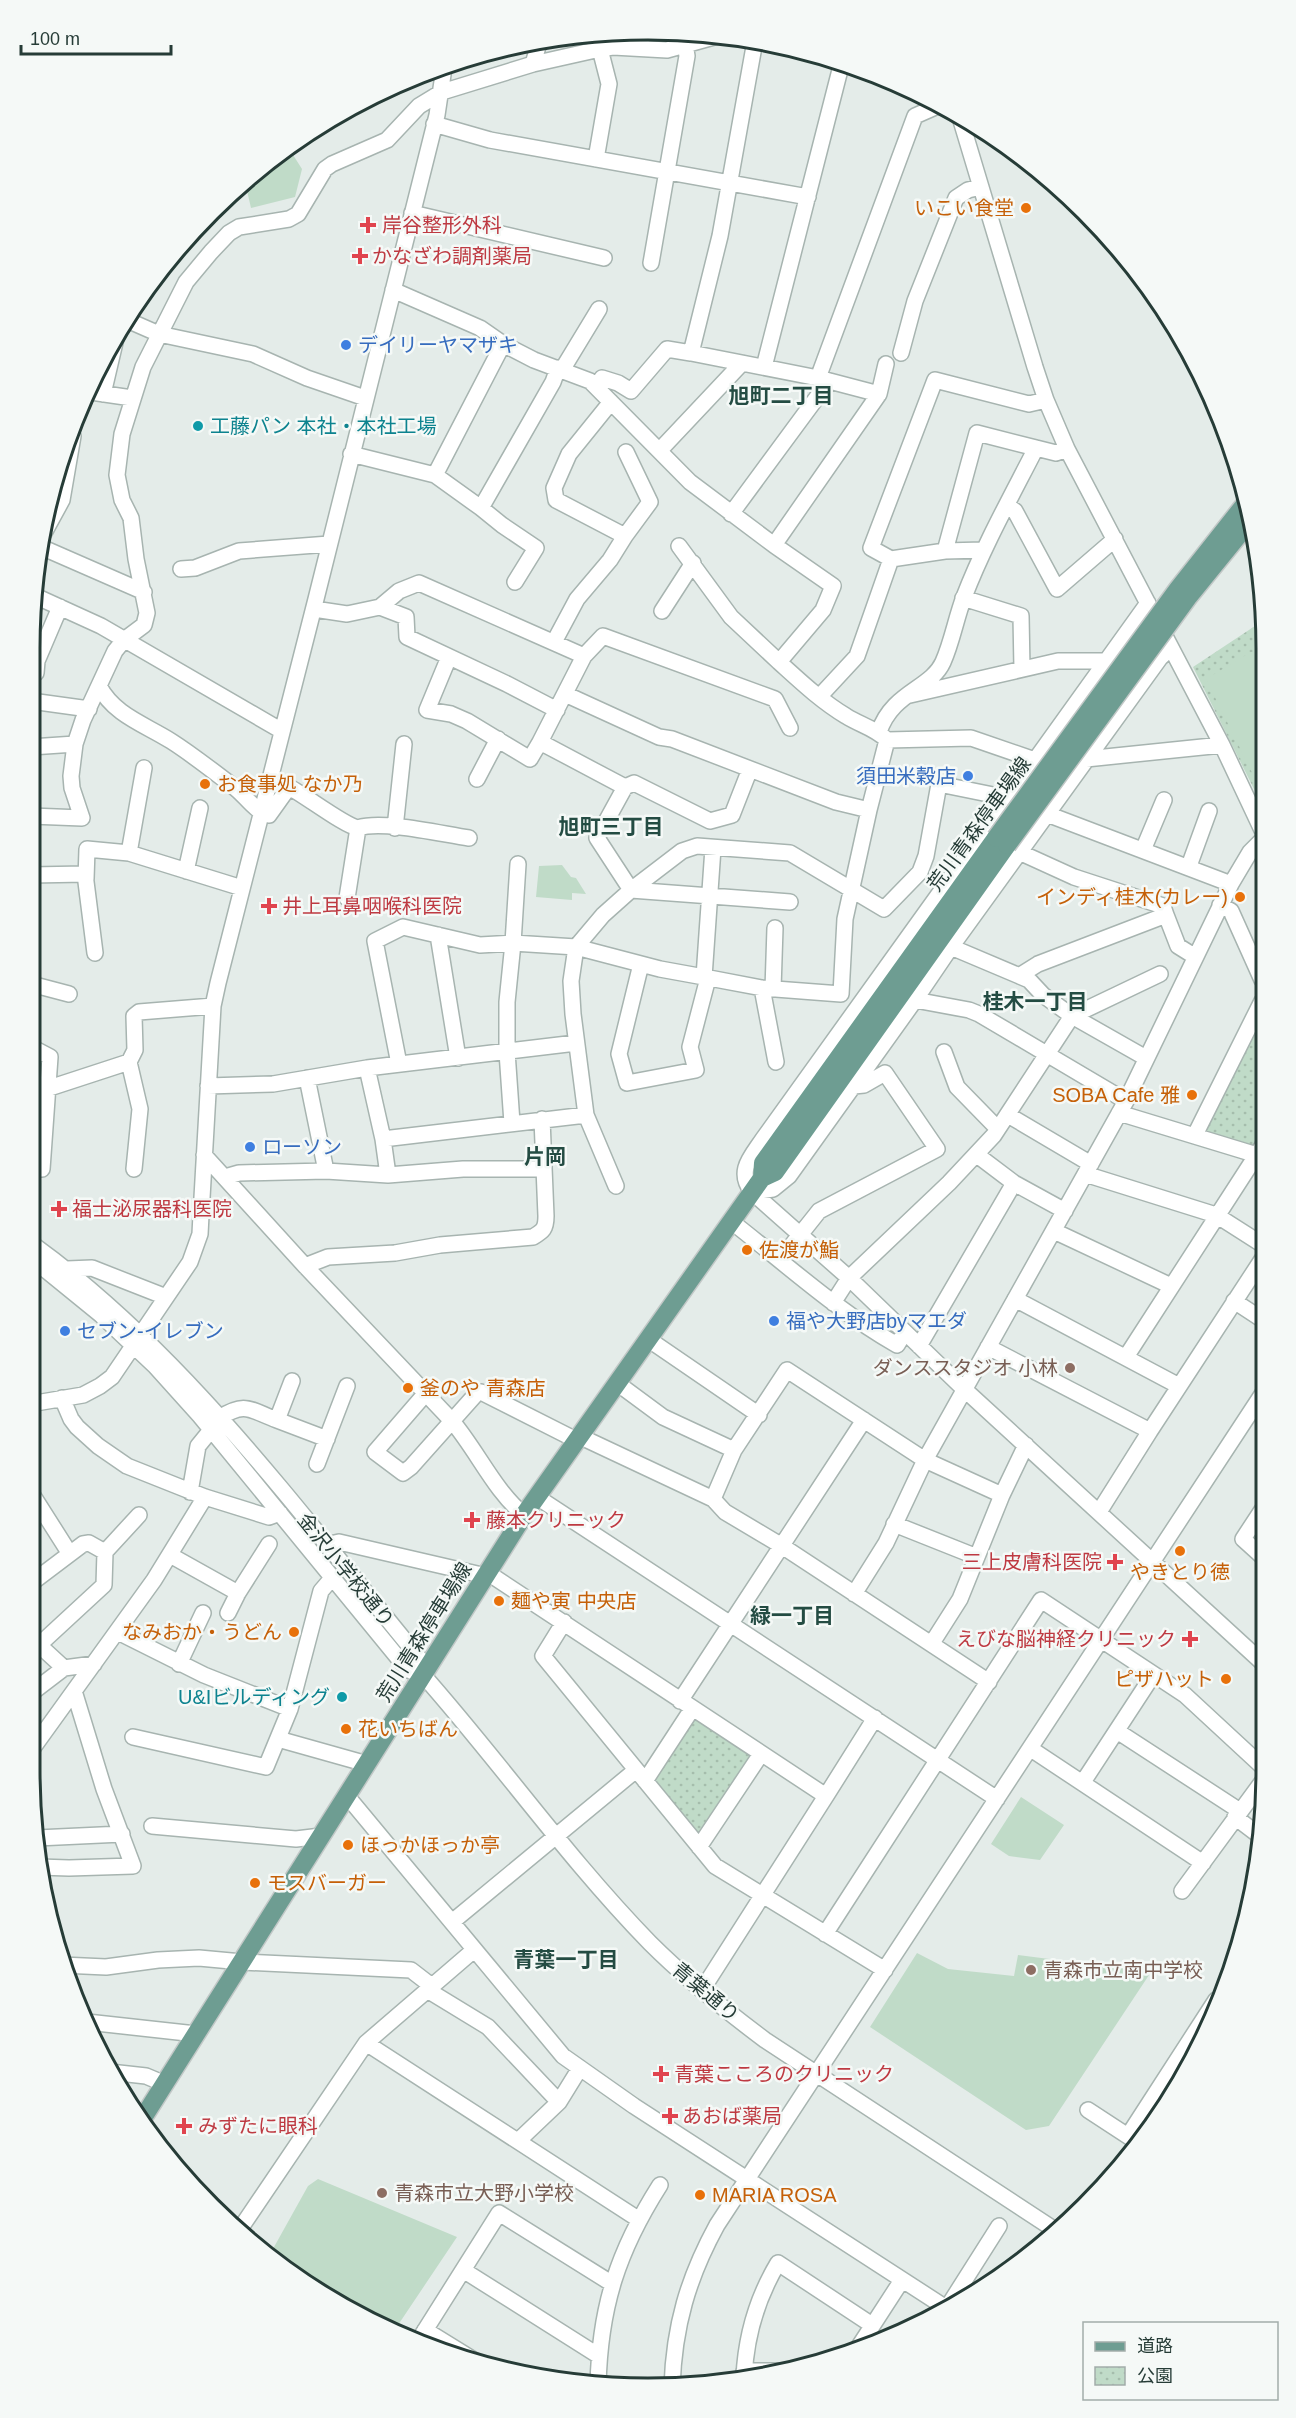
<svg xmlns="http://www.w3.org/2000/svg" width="1296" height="2418" font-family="Helvetica,'Noto Sans JP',sans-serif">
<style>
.park{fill:url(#park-dots)}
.pitch{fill:#c0dbc8}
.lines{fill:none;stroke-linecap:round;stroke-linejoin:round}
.minor-casing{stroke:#a7b4b0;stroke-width:18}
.major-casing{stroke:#c2c8c7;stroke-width:21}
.minor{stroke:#fff;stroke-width:15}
.major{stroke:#6e9d92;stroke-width:18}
.major-bridge-casing{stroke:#c2c8c7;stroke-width:21;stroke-linecap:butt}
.major-bridge{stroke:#6e9d92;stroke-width:18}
.food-dot{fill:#e8710a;stroke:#f5f9f7;stroke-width:2}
.health-dot{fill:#e0444e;stroke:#f5f9f7;stroke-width:2}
.shop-dot{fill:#3f7fe0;stroke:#f5f9f7;stroke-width:2}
.culture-dot{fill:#0f9aa8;stroke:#f5f9f7;stroke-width:2}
.education-dot{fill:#8d6e63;stroke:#f5f9f7;stroke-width:2}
.labels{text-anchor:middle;stroke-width:5;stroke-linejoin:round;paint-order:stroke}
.food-label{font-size:20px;fill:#c56008;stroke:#f5f9f7;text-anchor:start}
.health-label{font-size:20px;fill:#be3a42;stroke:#f5f9f7;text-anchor:start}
.shop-label{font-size:20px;fill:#366cbe;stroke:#f5f9f7;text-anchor:start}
.culture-label{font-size:20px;fill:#0d838f;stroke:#f5f9f7;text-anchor:start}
.street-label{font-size:20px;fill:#263c37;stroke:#f5f9f7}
.education-label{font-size:20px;fill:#785e54;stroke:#f5f9f7;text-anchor:start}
.neighbourhood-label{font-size:21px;font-weight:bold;fill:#244c43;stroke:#f5f9f7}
.rim{fill:none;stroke:#263c37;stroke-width:3}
</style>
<defs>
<pattern id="park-dots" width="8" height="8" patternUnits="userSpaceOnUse" patternTransform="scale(1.5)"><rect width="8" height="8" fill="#c0dbc8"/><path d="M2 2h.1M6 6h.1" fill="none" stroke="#a5bdac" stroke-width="1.8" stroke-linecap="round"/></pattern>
</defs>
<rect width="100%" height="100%" fill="#e4ece9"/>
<path class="park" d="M1261,622l1,183 -69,-138z
M1262,1011l1,126 -6,9 -6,1 -48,-13z
M695,1719l56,37 -48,76 -7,1 -42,-50 -1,-5 38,-58z"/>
<path class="pitch" d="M288,147l14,22 -7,28 -44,11 -6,-26 27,-24z
M1251,652h10v139l-55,-112z
M562,865l9,12 5,1 10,16 -14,-1v7l-36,-3 3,-31z
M1021,1797l43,28 -24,35 -31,-4 -18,-12z
M917,1953l31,16 66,7 4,-21 133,17 -102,154 -23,4 -156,-103z
M318,2179l139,58 -63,94 -89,-47 -36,-28 39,-70z"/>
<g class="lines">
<defs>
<path id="minor" d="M755,41l-35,195 -29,117 127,25 61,16
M533,64l6,-21
M959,114l76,253 11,33 21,49 155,296 40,85
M434,124l56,16 318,57
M596,159l13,-75 -9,-35
M412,213l192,45
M651,263l36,-207 -2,-12
M393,290l87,38 23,16 31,16 56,21 100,101 84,63 59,41 -10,24 -44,52c21,19 42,39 67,54 14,9 29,12 41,24l84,-2 64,22
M127,320l32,14 94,20 54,24 58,20
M901,353l14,-52 41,-103 12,-8 13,-3
M764,367l78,-305
M562,370l37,-61
M818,378l97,-262 25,-11
M597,387l5,-9 16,5 13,8 36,-42 24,4
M91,392l41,6
M103,394l14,-60
M660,450l82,-87
M351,454l84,21 46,33 72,-126 5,-14
M435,475l68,-131
M1007,505l8,6 42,78 58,-50
M481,508l21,17 34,23 -21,34
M731,514l98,-133
M44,533l18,-33 11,-64
M625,536l25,-34 -24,-50
M774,545l105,-151 7,-30
M679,546l52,71 48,45
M41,547l103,45
M983,550l-38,1 -54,8 -20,-11 64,-168 94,24 17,-4
M945,551l32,-118 59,15
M181,569l14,-1 44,-17 90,-7
M33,595l68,31 181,105
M963,598l58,18 1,53
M1148,603l-385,536c-12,18 -27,32 -11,53l97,86 115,111 300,275
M380,607l26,10 1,20 100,47 50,26
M314,609l33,5 33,-7 19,-16 20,-8 165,73 -44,86 85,45 -28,51 34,52
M662,611l31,-48
M554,642l23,-43 33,-39 15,-24 -69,-36 -2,-12 15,-34 42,-52
M584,656l19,-20 172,63 15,29
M449,657l-22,53 24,4 16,7 63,38 10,-17
M36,673l1,-12 23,-54
M99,686c15,29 45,38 72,55 22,14 42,30 63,46 12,9 20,24 35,28l20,-28c17,9 56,39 69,41
M565,694l94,43 13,2 164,63 33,8
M910,695l148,-34h48
M819,697l38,-41 34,-97
M31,701l58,8
M879,732c13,-40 52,-43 64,-70 9,-20 13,-44 21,-65 20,-52 47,-100 72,-149l20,5 11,-4
M31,747l44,-3
M1086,759l136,-14
M477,779l21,-40
M625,787l9,-4 76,38 22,-6 18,-46
M1047,814l184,70
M31,816l51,2 -10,-30 -1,-12 4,-32 8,-24 32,-69 9,-11 20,-15 3,-12 -11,-54 -5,-41 -9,-18 -5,-25 5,-41 21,-67 43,-85 25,-30 18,-19 10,-6 50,-8 9,-5 27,-45 7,-5 55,-24 32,-34 23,-14 91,-28 67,-15 13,-2 54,3 54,-15
M395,828l9,-84
M1143,850l21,-50
M1019,852l55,25 89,29 3,9
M129,853l15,-85
M1189,866l20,-55
M186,871l14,-63
M31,875l54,-1 10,79
M86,879l1,-30 42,4 113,35
M631,890l159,12
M347,898l11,-70c25,-8 83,6 111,10
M1220,905l11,6 31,69
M438,935l20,123
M951,947l78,33 14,15 29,21 74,42
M641,964l-22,90 8,29 69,-13 -6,-23 18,-69
M1019,976l19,-12 128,-49 12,31 16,10
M704,977l9,-129
M31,984l38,10
M762,988l14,74
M773,989l2,-61
M915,1000l54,10 10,4 147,87
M31,1047l19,10 -8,112
M944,1052l13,35 41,42
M399,1064l-24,-123 28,-14 77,18 33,-2 5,-79
M367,1068l16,71 5,36
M307,1078l19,93
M208,1086l65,-2 94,-16 209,-25
M31,1094l98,-32
M1119,1113l138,42
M1008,1115l83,49
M512,1123l-5,-71v-50l6,-59 63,4 84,22 44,8 58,11 79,6 4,-75 24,-109 18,-70
M1195,1135l67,-134
M383,1139l203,-24
M204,1155l101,111 147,155c26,31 42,69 72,94
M977,1155l37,28 51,28
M134,1169l6,-60 -11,-47 6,-12 -1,-34 5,-4 74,-6
M1085,1174l131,41 47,30
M225,1177l14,-4 87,-2 62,4 75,-6h81
M616,1186l-30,-71 -13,-101 -2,-33 5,-34 27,-32 28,-25 51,-39 15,-5 93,7 94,56 36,-37 6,-16 13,-72 69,14
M752,1192l21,-3 16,-13 126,-176 36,-53 209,-289 11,-10
M732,1222c54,42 105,89 165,123l8,-13
M1054,1231l117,55
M31,1243c154,111 269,271 389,416l3,16
M31,1258l70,57 54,51 45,50 208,254 15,5c77,87 145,184 227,268 35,35 75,67 115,97l293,192
M780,1260l39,-49 118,-62 -52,-76 -21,12 -10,1
M305,1266l23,-9 67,-4 45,-8 93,-8c10,-6 13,-8 13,-21l-4,-97
M67,1269l25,-1 74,29
M1015,1299l164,87
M1234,1301l29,19
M833,1303l16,-25 100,-95 45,-48 78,-119 88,-42
M648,1339l111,76
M919,1346l95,-163
M988,1347l162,84 113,-173
M1126,1357l137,-212
M292,1381l-15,39 50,19
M617,1383l46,34 71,33
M426,1393l-51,59 28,21 8,-6 66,-74 4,-1 95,48
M62,1398l9,21 6,8 21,19 29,20 78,31 64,20 11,-4
M30,1404l53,-9 17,-9 12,-9 78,-115 10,-28 1,-19 12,-209 5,-23 98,-384 121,-484 7,-47
M219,1418c27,-17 31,-8 58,2
M579,1436l134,63 12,13 57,34 207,136
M317,1464l30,-78
M30,1491l40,63
M190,1492l8,-46 13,-16
M537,1497l460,302
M713,1499l21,-49 53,-80 138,90 77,35
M1264,1507l-21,32 21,19
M1099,1512l51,-81
M894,1524l83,33
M326,1545l13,-3 147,34
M170,1555l68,38
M488,1573l338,223 -124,194
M30,1584l53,-40 6,-1 16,9
M854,1594l32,-51 39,-83 201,-359 105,-217 19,-32 12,-12
M228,1613l10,-20 31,-49
M564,1622l-21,34 172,210 170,104
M118,1632l86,43 86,34
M932,1643l28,-44 42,-104 24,-50
M179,1664l24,-51
M64,1668l-25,-23 65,-60 1,-33 34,-37
M30,1694l34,-26 30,-4
M680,1701l184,-281
M1117,1731l123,80
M133,1737l133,30 24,-58 31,-118 12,-14
M278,1739l89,25
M1031,1749l172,114
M30,1752l124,-172 51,-83
M645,1781l47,-72
M1083,1782l70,-107
M347,1796l216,260 71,50 312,202
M826,1796l49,-78
M1235,1817l25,19
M152,1826l144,13 25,-3
M37,1838l85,-4
M699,1847l62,-93
M39,1867l30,1 64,-2 -29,-77 -30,-98
M1182,1891l83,-113
M452,1922l184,-152
M825,1934l216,-334 144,95 80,74
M62,1965l44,2 52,-7 41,-2 43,4 169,8 22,17
M429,1991l59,36 71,75
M87,2022l109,12
M366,2043l272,176
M110,2072l36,4 19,8
M1088,2110l52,34
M1128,2136l88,-136
M518,2141l41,-39 21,-34
M238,2232l128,-189 108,-93
M463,2270l136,86
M947,2308l52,-82
M425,2330l55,34
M417,2343l82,-130 112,70
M856,2351l46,-71
M744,2371h40
M744,2377c2,-41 13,-79 34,-114l94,62
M598,2385c2,-79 20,-134 62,-200
M672,2387c2,-61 16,-109 45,-162l546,-832"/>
<path id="major" d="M762,1178l1,-15 233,-325
M141,2121l383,-606 238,-337 13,-6 232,-327"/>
</defs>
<use href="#minor" class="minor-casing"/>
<use href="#major" class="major-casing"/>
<use href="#minor" class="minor"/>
<use href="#major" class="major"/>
<defs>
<path id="major-bridge" d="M996,838l182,-249 68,-86
M1007,845l182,-249 61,-75"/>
</defs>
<use href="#major-bridge" class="major-bridge-casing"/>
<use href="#major-bridge" class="major-bridge"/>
</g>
<g class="food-dot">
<circle cx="1026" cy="208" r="6"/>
<circle cx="205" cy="784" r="6"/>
<circle cx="1240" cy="897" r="6"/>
<circle cx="1192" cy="1095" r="6"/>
<circle cx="747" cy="1250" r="6"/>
<circle cx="408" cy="1388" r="6"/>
<circle cx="1180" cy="1551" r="6"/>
<circle cx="499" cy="1601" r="6"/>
<circle cx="294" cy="1632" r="6"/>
<circle cx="1226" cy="1679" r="6"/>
<circle cx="346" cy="1729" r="6"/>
<circle cx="348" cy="1845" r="6"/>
<circle cx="255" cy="1883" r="6"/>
<circle cx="700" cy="2195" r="6"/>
</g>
<g class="health-dot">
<path d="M365 216h6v6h6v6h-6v6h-6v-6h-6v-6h6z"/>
<path d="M357 247h6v6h6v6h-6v6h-6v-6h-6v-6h6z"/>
<path d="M266 897h6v6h6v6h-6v6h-6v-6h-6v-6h6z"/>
<path d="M56 1200h6v6h6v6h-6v6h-6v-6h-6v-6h6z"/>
<path d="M469 1511h6v6h6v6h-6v6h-6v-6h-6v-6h6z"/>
<path d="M1112 1553h6v6h6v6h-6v6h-6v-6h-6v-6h6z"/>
<path d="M1187 1630h6v6h6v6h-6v6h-6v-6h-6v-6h6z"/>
<path d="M658 2065h6v6h6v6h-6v6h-6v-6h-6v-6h6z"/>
<path d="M667 2107h6v6h6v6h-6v6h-6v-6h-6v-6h6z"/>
<path d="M181 2117h6v6h6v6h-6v6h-6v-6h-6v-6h6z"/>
</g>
<g class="shop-dot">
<circle cx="346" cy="345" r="6"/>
<circle cx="968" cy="776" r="6"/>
<circle cx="250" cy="1147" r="6"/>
<circle cx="774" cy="1321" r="6"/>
<circle cx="65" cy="1331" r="6"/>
</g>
<g class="culture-dot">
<circle cx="198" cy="426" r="6"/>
<circle cx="342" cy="1697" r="6"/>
</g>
<g class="education-dot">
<circle cx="1070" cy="1368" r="6"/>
<circle cx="1031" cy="1970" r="6"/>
<circle cx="382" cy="2193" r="6"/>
</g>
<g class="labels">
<g class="food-label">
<text x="1014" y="215" text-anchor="end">いこい食堂</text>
<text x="217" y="791">お食事処 なか乃</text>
<text x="1228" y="904" text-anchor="end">インディ桂木(カレー)</text>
<text x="1180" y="1102" text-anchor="end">SOBA Cafe 雅</text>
<text x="759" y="1257">佐渡が鮨</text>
<text x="420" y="1395">釜のや 青森店</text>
<text x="1180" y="1579" text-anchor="middle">やきとり徳</text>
<text x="511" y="1608">麺や寅 中央店</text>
<text x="282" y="1639" text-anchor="end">なみおか・うどん</text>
<text x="1214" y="1686" text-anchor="end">ピザハット</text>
<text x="358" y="1736">花いちばん</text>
<text x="360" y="1852">ほっかほっか亭</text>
<text x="267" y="1890">モスバーガー</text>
<text x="712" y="2202">MARIA ROSA</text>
</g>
<g class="health-label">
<text x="382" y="232">岸谷整形外科</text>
<text x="372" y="263">かなざわ調剤薬局</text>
<text x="282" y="913">井上耳鼻咽喉科医院</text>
<text x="72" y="1216">福士泌尿器科医院</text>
<text x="486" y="1527">藤本クリニック</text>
<text x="1102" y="1569" text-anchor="end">三上皮膚科医院</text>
<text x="1176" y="1646" text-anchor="end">えびな脳神経クリニック</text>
<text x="674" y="2081">青葉こころのクリニック</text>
<text x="682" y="2123">あおば薬局</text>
<text x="198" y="2133">みずたに眼科</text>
</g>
<g class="shop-label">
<text x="358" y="352">デイリーヤマザキ</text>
<text x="956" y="783" text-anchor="end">須田米穀店</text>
<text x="262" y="1154">ローソン</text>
<text x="786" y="1328">福や大野店byマエダ</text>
<text x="77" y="1338">セブン-イレブン</text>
</g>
<g class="culture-label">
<text x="210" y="433">工藤パン 本社・本社工場</text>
<text x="330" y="1704" text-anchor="end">U&amp;Iビルディング</text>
</g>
<g class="street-label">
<text transform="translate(979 824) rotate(-54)" y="7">荒川青森停車場線</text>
<text transform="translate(346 1570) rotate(51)" y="7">金沢小学校通り</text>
<text transform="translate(424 1632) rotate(-58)" y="7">荒川青森停車場線</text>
<text transform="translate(706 1992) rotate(40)" y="7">青葉通り</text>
</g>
<g class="education-label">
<text x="1058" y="1375" text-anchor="end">ダンススタジオ 小林</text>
<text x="1043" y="1977">青森市立南中学校</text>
<text x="394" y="2200">青森市立大野小学校</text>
</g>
<g class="neighbourhood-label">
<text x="781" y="403">旭町二丁目</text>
<text x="611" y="834">旭町三丁目</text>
<text x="1035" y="1009">桂木一丁目</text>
<text x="545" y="1164">片岡</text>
<text x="792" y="1623">緑一丁目</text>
<text x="566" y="1967">青葉一丁目</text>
</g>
</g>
<path d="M0 0H1296V2418H0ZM648 40H648A608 608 0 0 1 1256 648V1770A608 608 0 0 1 648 2378H648A608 608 0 0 1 40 1770V648A608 608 0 0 1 648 40Z" fill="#f5f9f7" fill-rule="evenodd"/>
<path class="rim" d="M648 40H648A608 608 0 0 1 1256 648V1770A608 608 0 0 1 648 2378H648A608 608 0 0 1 40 1770V648A608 608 0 0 1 648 40Z"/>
<rect x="1083" y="2322" width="195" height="78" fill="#f5f9f7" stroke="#a2adaa" stroke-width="1.5"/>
<rect x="1095" y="2342" width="30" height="9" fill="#6e9d92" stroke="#a2adaa" stroke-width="1.5"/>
<text x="1137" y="2352" font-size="18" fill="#263c37">道路</text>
<rect x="1095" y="2367" width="30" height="18" fill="url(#park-dots)" stroke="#a2adaa" stroke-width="1.5"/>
<text x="1137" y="2382" font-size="18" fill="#263c37">公園</text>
<path d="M21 45v9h150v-9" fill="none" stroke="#263c37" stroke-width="3"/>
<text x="30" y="45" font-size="18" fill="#263c37" stroke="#f5f9f7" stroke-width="4.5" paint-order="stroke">100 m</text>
</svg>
